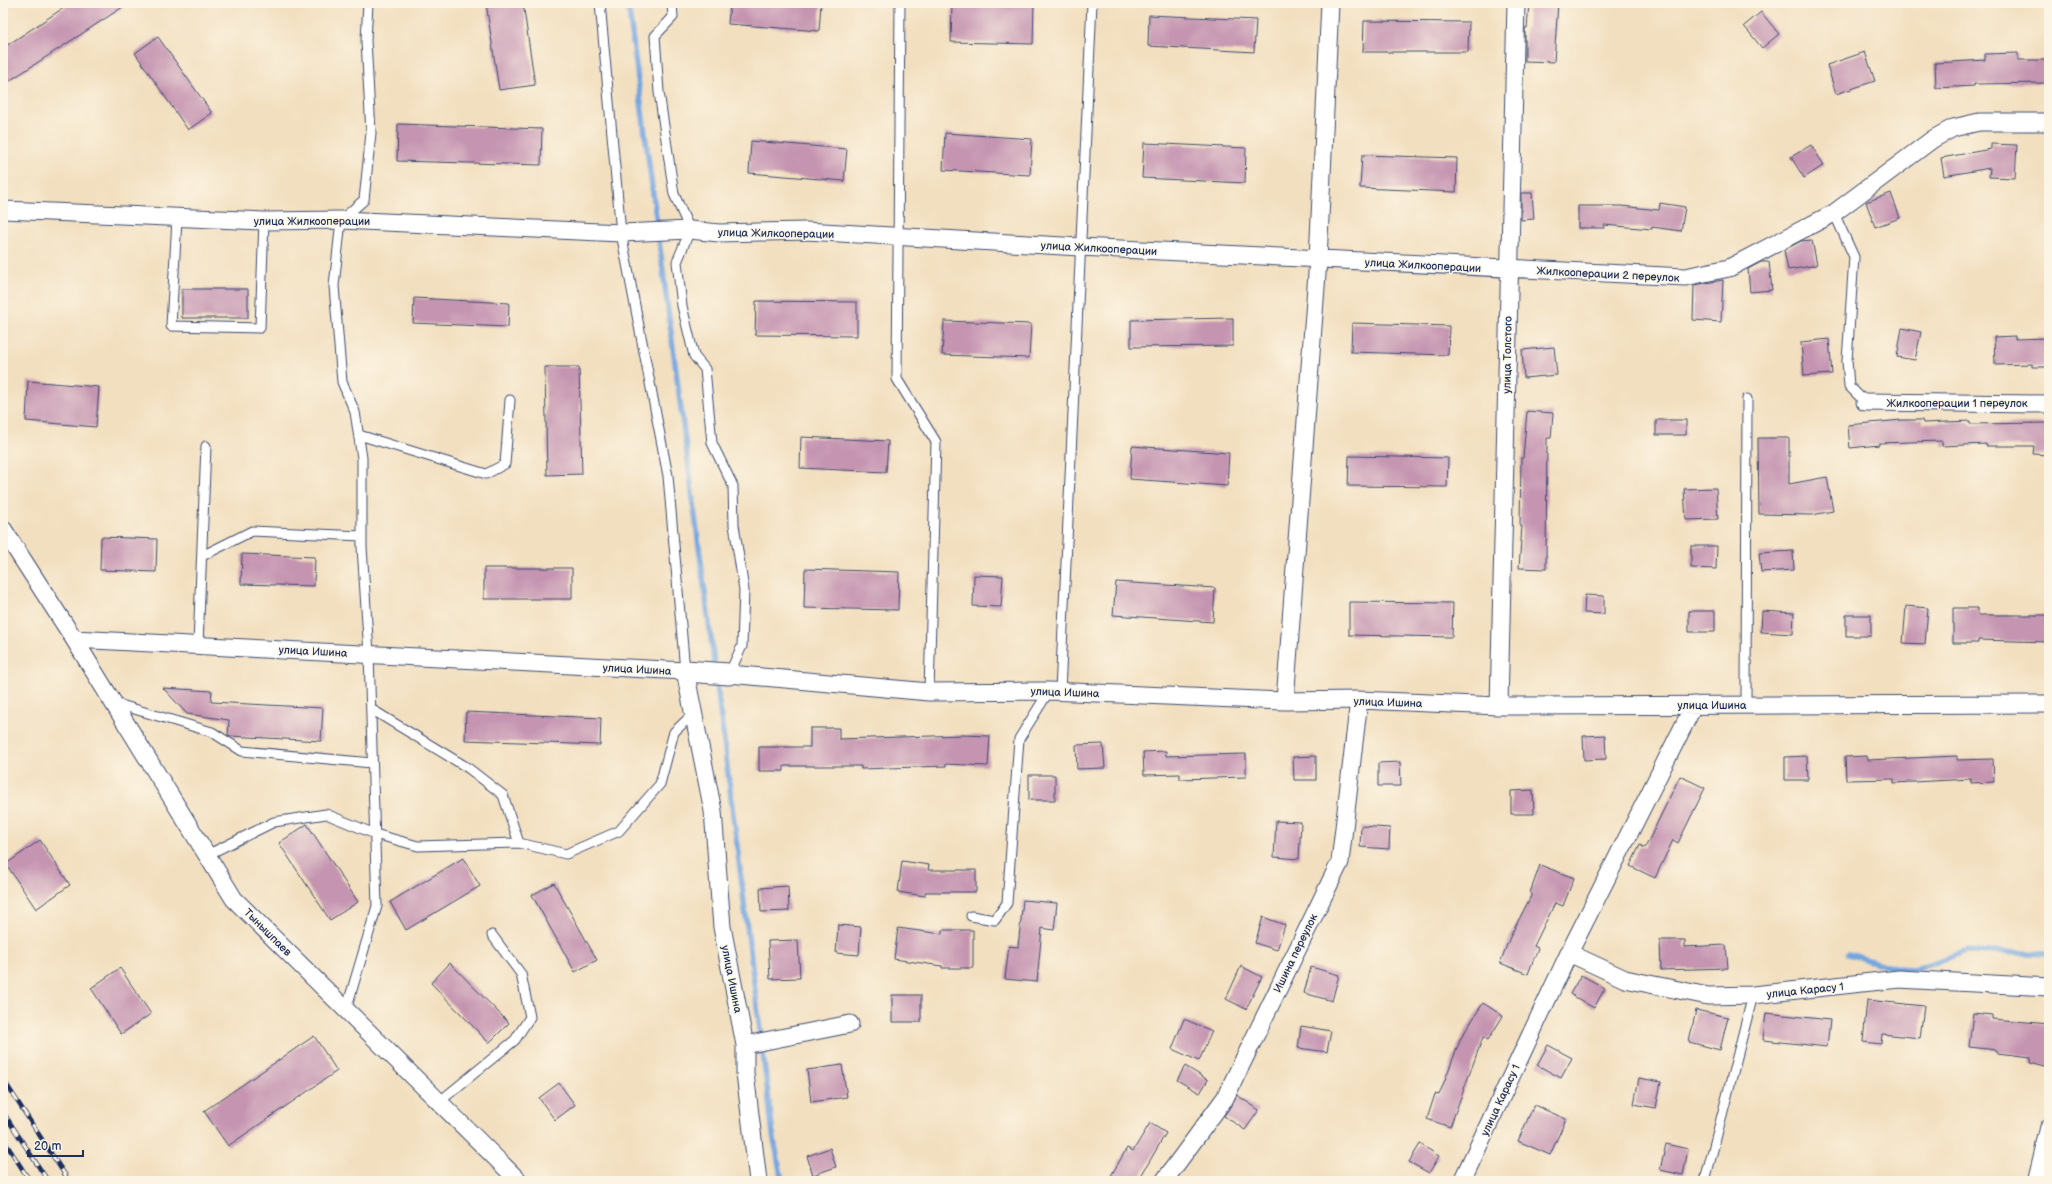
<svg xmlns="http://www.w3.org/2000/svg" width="2052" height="1184" font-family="'Balsamiq Sans',sans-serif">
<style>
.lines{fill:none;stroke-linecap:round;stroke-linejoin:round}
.stream{stroke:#75a6df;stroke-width:5.5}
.building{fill:#c594b1}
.service-casing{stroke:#3b496d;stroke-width:11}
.minor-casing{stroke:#3b496d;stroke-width:19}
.tertiary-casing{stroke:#3b496d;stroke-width:23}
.service{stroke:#fff;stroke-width:9}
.minor{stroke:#fff;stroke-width:17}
.tertiary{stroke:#fff;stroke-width:21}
.rail-casing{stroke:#1b2f5e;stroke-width:4.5}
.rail{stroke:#fcf5e5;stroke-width:3;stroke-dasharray:9;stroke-linecap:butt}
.labels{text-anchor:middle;stroke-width:3;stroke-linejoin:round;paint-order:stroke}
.street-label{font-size:11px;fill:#1b2f5e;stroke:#fcf5e5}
</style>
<rect width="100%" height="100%" fill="#fcf5e5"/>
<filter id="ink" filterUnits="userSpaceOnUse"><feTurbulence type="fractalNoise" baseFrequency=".025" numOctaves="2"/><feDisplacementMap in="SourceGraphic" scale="8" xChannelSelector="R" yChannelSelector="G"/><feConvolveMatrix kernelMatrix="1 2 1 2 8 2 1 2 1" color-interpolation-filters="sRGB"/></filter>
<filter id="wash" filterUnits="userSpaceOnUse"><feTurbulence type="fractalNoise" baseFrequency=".012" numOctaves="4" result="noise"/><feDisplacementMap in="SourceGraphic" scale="16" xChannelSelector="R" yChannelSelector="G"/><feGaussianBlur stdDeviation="0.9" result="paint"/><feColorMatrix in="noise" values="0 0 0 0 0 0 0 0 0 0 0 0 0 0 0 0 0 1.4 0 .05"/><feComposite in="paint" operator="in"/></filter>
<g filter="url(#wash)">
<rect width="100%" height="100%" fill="#f2dfbf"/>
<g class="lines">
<path class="stream" d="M628,3l87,666
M716,678l57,456 9,47
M1848,954l46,14 21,1 52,-18 82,3"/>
</g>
<g id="blocks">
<path class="building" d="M71,3h58l-126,82v-37z
M486,3h37l12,82 -36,5z
M730,3h91l-2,28 -91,-7z
M952,3h82l-1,41 -82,-2z
M1529,3h29l-4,59 -29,-1v-33h2z
M1761,12l18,22 -17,14 -18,-22z
M1149,15l107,5 -2,32 -106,-6z
M1364,21l105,1 -1,30h-105z
M158,37l54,76 -24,17 -53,-77z
M1865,52l10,29 -39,13 -9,-29z
M2018,53v7h31v23l-75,1v2l-38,2 -1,-25 50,-3v-6z
M398,124l144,5 -1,36 -144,-4z
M945,133l87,6 -2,36 -87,-5z
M751,141l96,8 -3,32 -95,-8z
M1144,143l102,5 -1,35 -103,-5z
M1991,144l26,1 -2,33 -26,-1 1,-9 -46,8 -3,-18 50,-9z
M1811,145l13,20 -20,13 -13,-21z
M1362,155l95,3 -1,34 -96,-4z
M1521,193h11l2,26 -13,1z
M1891,193l9,25 -25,9 -9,-25z
M1660,203l25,4 -4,24 -29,-4v2l-48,-4v3h-26v-22h43l38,4z
M1812,240l5,25 -29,5 -4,-20 17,-9z
M1761,262h8l3,28 -22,2 -2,-23z
M1723,280l-2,42 -28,-2 1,-35z
M182,289h66v29h-66z
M414,298l95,5 -1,24 -95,-4z
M756,301l101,1v34l-102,-1z
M1233,318v28l-102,1v-27z
M944,321l87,3 -2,34 -87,-3z
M1352,323l97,3 -1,29 -97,-3z
M1902,328l19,4 -6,28 -18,-3z
M2015,336v3l34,-1v29h-17v-3l-37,1 -1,-28z
M1829,339l3,35 -28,2 -3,-34z
M1554,347l3,28 -33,3 -2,-28z
M545,367h34l3,107 -35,1z
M28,381l71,6 -3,40 -70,-6z
M1527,411l26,2 -2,25h-4l-1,131 -27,-1 3,-42h-2l1,-68h2z
M1656,420h30v15h-30z
M1902,420h20l1,3 47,-2v3l79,-1v32l-16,-1 1,-8h-48v-2l-44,2v-5l-63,2v2l-29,3 -2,-23z
M801,437l87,4 -2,31 -86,-4z
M1758,438h31v46l38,-7 6,34 -21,4 -53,-1z
M1132,446l97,7 -2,33 -97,-7z
M1349,456l99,2 -1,29 -99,-1z
M1716,488l2,31 -32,1 -2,-31z
M101,537l56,2 -1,33 -56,-2z
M1691,546h26l-1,23 -25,-1z
M1793,551l1,19 -33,2 -2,-19z
M242,554l73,3 -1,29 -73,-2z
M484,568h88v31h-88z
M805,569l94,3 -1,38 -94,-2z
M974,575l29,1 -2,31 -28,-1z
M1116,582l99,6 -2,34 -100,-7z
M1585,595l19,1v18l-20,-1z
M1349,602l104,1 -1,34 -103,-2z
M1906,606l22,2 -3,36 -22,-1z
M1953,608h25v7h71v27l-71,-2v3h-25z
M1689,611h26v21h-26z
M1762,611l32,2 -1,21 -32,-2z
M1846,615h25v21h-25z
M163,688l49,3 -1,11 112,6 -2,33 -91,-5 -2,-1 1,-15 -42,-6z
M466,712l135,6 -1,27 -135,-5z
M810,728h29v11l124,-4 27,1 -2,30 -42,-2v2l-85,3v-3h-77v5h-25v-24h51z
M1605,735l1,24 -22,1 -1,-24z
M1103,744l2,24 -28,1 -1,-24z
M1166,751v5l80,-2v23l-66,2v-5l-36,1 -1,-23z
M1316,756v24h-22l-1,-23z
M1807,756l1,24h-23v-23z
M1867,756l1,4 89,-4v4l36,-1 1,23 -23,1v-4l-77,4v-4l-48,1 -1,-23z
M1400,762l1,24h-23v-23z
M1029,775h26v25h-26z
M1680,776l25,12 -27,55 -5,-3 -18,38 -25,-12 10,-21 5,3z
M1533,790l1,24h-23v-23z
M1276,821l25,1 -2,37 -25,-2z
M307,824l51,78 -28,18 -51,-77z
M1361,826l29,2 -1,21 -29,-2z
M40,840l30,45 -34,24 -30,-45z
M463,858l17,28 -74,44 -16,-28z
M902,861l27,4 -1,5h48v22h-51v4l-27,-4z
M1540,865l34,13 -11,28 -8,-3 -21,43 4,2 -10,26 -28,-11 10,-26 22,-43 -2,-1z
M554,883l43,77 -22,12 -43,-77z
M788,886l1,25 -28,1 -1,-24z
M1023,900l34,3 -3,27 -12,-2 -5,54 -32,-3 4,-33 9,1z
M1263,917l22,8 -8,25 -22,-7z
M838,925l23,2 -2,28 -23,-2z
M898,928l44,6v-4h31v38h-31v-2l-48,-7z
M798,940l2,38 -30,1 -2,-38z
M1660,940h25v7l41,-2 2,23 -67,2z
M450,963l59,60 -20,20 -58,-60z
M1241,966l21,11 -16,32 -20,-10z
M1311,967l28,8 -7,26 -28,-8z
M120,968l31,46 -30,20 -30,-46z
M1581,975l24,13 -11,20 -24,-14z
M892,995h29v27h-29z
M1867,1000l57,6 -4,32 -38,-4 -1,10 -18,-2z
M1483,1003l20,13 -15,24 -5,-3 -33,90 -23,-8 8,-25 4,1 22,-57z
M1696,1010l32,7 -8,33 -31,-8z
M1766,1013l64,7 -3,27 -64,-7z
M1973,1013l19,2v4l57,5v43l-19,-5 1,-5 -34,-4v-3l-28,-3z
M1184,1019l28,12 -13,30 -27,-12z
M1301,1026l30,5 -4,21 -29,-4z
M314,1036l23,35 -109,75 -24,-35z
M1548,1045l24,13 -11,20 -24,-13z
M842,1065l5,32 -36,5 -4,-32z
M1185,1066l23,14 -8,13 -23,-13z
M1639,1078l22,4 -5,26 -22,-4z
M559,1083l16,22 -20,15 -16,-22z
M1237,1095l22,15 -14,20 -21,-14z
M1534,1105l32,14 -16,36 -32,-14z
M1150,1123l16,10 -28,48h-30l19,-33 6,3z
M1420,1144l19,12 -10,17 -20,-11z
M1666,1144l22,5 -5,26 -23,-5z
M830,1148l6,19 -23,8 -6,-19z"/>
</g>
</g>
<g filter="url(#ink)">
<use href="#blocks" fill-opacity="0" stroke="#3b496d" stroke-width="1"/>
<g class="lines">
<defs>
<path id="service" d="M600,3l21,230 47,243 17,195
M672,3l1,14 -18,19 4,56 15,102 16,36 -13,32 5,44 12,50 11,13 7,74 21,43 1,39 10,65 -2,56 -13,28
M900,3l-3,376 39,63 -7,250
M1834,213l20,44 -7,104 2,25 16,16
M177,219l-6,107 89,2 4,-107
M359,435l127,39 19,-10 5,-64
M202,556l50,-25 110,5
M198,645l8,-199
M1060,692l32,-689
M114,703l98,29 30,19 130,12
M1746,705l1,-306
M371,709l97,59 35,27 16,48
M207,855l67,-33 52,-8 49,20 43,12 101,-3 47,11 53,-23 41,-47 14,-52 19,-18
M971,916l24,4 12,-17 12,-164 30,-48
M346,1010l31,-104 -8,-252 -7,-107v-89l-7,-46 -13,-30 -8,-96 7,-66 23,-20 7,-67 -5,-93 2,-37
M439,1102l76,-62 15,-23 -9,-43 -29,-39
M1705,1181l48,-186"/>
<path id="minor" d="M3,210l261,11 77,-1 280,13 69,-3 29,3 87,-2 274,16 605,30 44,-9 105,-55 99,-74 20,-11 26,-6h70
M1865,402l184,2
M3,529l71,110 160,260 285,282
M74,639l611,32 28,140 9,116 23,118v28l13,108
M729,674l200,18 120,-1 236,10 74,-1 140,6 550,-2
M1285,701l33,-441 12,-257
M1499,706l17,-703
M1569,953l56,26 83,17 45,-1 146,-16 150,8
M745,1045l105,-21
M1164,1181l61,-83 115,-236 19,-162
M1462,1181l107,-228 125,-248
M2036,1181l13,-54"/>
<path id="tertiary" d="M685,671l44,3"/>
</defs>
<use href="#service" class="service-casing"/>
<use href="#minor" class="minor-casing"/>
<use href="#tertiary" class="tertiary-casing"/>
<use href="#service" class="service"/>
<use href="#minor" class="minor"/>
<use href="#tertiary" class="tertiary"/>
<defs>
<path id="rail" d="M3,1079l66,102
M3,1112l45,69
M3,1139l27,42"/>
</defs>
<use href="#rail" class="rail-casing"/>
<use href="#rail" class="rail"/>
</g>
</g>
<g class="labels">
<g class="street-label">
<text x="312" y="225">улица Жилкооперации</text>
<text transform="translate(776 233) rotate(1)" y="4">улица Жилкооперации</text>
<text transform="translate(1099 248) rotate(3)" y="4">улица Жилкооперации</text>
<text transform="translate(1423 265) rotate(3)" y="4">улица Жилкооперации</text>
<text transform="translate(1608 274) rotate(3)" y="4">Жилкооперации 2 переулок</text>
<text transform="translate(1507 355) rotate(-89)" y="4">улица Толстого</text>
<text x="1957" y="407">Жилкооперации 1 переулок</text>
<text transform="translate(313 651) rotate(3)" y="4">улица Ишина</text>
<text transform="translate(637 669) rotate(3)" y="4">улица Ишина</text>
<text transform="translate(1065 692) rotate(2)" y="4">улица Ишина</text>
<text transform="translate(1388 702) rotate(2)" y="4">улица Ишина</text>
<text x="1712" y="709">улица Ишина</text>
<text transform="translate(268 932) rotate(45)" y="4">Тынышпаев</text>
<text transform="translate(1295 953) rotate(-64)" y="4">Ишина переулок</text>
<text transform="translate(732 979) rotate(79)" y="4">улица Ишина</text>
<text transform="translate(1805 990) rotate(-6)" y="4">улица Карасу 1</text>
<text transform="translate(1500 1100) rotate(-65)" y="4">улица Карасу 1</text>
</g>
</g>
<rect width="2052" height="1184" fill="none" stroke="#fcf5e5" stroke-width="16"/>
<path d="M28 1150v6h55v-6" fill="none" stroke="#1b2f5e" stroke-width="2"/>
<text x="34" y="1150" font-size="12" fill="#1b2f5e" stroke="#fcf5e5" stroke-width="3" paint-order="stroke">20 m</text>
</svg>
